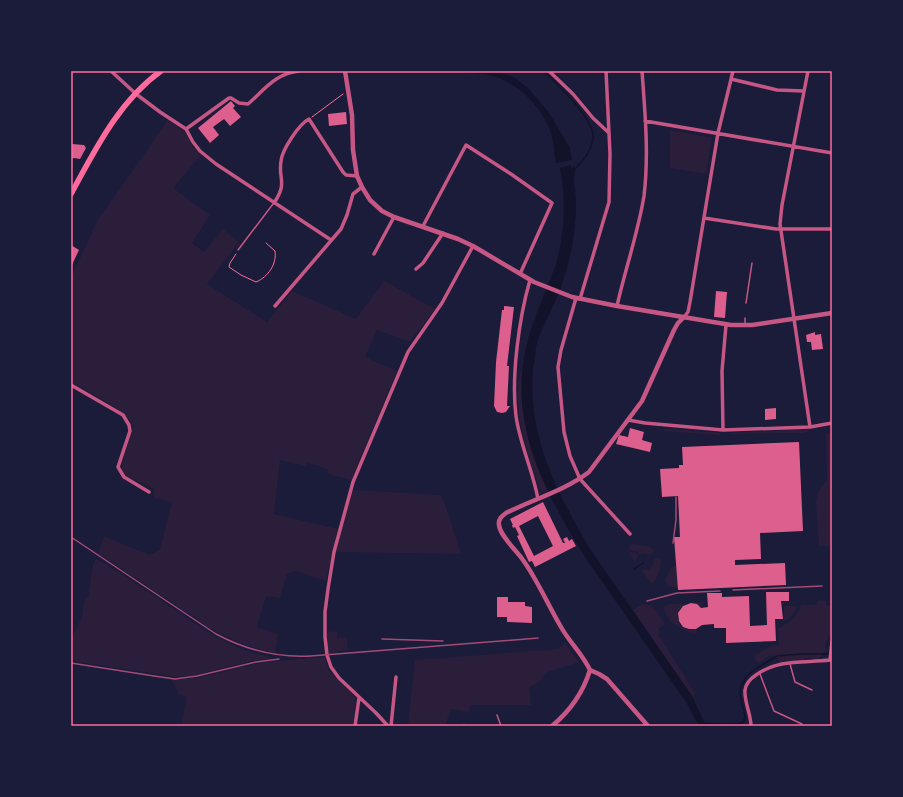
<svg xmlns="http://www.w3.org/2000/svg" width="903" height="797" font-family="Helvetica,sans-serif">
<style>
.green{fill:#2a1e3b}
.water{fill:#12122b}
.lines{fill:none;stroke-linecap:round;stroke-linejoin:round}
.stream{stroke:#12122b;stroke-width:1.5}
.building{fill:#dd5f8e;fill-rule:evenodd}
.path{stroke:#ff6b9d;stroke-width:1}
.service{stroke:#c65784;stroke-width:1.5}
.minor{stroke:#c65784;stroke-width:3.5}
.tertiary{stroke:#c65784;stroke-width:4.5}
.primary{stroke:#ff6b9d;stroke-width:5.5}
.rail{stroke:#a44b75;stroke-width:1.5}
.neatline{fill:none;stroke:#ff6b9d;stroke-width:1.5}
</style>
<rect width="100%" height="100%" fill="#1b1b3a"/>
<path class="green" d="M168,120l15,10 5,6 4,10 9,9 -28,33 37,27 -18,28 12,9 19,-23 16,13 -32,42 60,38 25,-31 64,28 28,-38 51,28 -25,33 -33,-12 -12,27 32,14 -46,109 -23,-6v-4l-9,-4 -12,-3 -1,3 -26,-6 -6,54 64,15 -12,52 -31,-10 -8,3 -7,24 -14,-2 -9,31 21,7 -3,19c-24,-5 -44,-13 -65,-25l-112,-75 6,-17 45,19 11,-5 12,-48 -18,-4v-9l-30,-14 -2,-6 -1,-5 12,-38c-3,-14 -48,-36 -62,-44v-104l26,-57z
M670,130l42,8 -6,36 -36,-6z
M522,370c-4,41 8,84 26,121h-7c-13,-29 -32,-92 -19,-121z
M663,429h8l51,4 -2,2h-5l-51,-4z
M809,429l-1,3 -5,1 -71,1v-1z
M826,434h6v112h-13l-3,-44 2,-9 9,-14z
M352,490l89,5 5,12 15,47 -125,-2z
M632,544l16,2 5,3v3l-3,3c-8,-4 -14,0 -14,8l-9,-12 9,2 1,2 2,-1 -1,-3 -10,-1 1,-4z
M657,557l4,2c0,9 -3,18 -9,25l-11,-14c8,1 14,-3 12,-11z
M96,559l26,15 92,62 30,14 30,8 -23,3 -55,14 -20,2 -105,-16v-22l11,-22 3,-21 3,1 5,-32z
M676,566v3h1l1,18h-10l-3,-7 6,-13z
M817,601h9v4l6,1v23l-7,16 1,4 -2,5 -6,5 -13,-1 -1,3 -23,1 -2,-1 -1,-3 -8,-3 -11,8 -4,-4v-3l1,-2 17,-9h6l-1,-17 5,-1v-2c10,-3 15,-11 18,-20h15z
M705,602l-4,5c-23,-19 -35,29 -5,22v4c-13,-1 -32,-12 -32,-27l6,-2z
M646,604c10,2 14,12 19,20l-7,5 2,3 -2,2 37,59 -3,3 -59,-86 6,-4z
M784,606h13c-2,7 -7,13 -14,15l1,-1z
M329,631l8,1v6h10l1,12 -20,3 -2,-18z
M565,643l14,19 -34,11 -6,10 -10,4 2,18h-60l-2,7 -18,-3 -6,17h-37l7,-66 143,-11z
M325,657l4,13 27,28 -3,28h-172l6,-29 -8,-2 -7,-15 25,-2 68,-16z"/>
<path class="water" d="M440,71h56l19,7 14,11 20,24 21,35 2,12 -16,3c-2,-9 -2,-18 -4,-27 -7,-27 -36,-56 -63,-61 -16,-3 -33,-3 -49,-4z
M571,165v3l3,-2c2,5 0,7 0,12 0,8 2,16 2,24 0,34 -7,66 -20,97 -6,16 -16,31 -20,48 -1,2 0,6 -1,9 0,5 -2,9 -2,14 -6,65 25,125 57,179l102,147 14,30h-7l-13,-24 -103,-148c-44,-73 -80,-141 -51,-228 7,-21 17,-41 24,-62 9,-31 10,-65 4,-96z"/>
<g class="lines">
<path class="stream" d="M544,71c13,13 52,49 49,68 -2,13 -10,22 -19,31
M634,569l9,-6
M704,723c12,0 29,4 40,-1l1,-6 -5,-22 1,-8 6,-10 7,-6 23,-14 24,-2h29"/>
</g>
<path class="building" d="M231,101l4,5 -2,2 8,9 -11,9 -6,-7 -11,8 6,8 -9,8 -12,-15z
M346,112l1,12 -18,2 -1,-12z
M72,144l12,1 2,3 -6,11 -6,-1 -3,1v-13z
M71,245l8,5 -8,17z
M716,291l11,1 -2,26 -11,-1z
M504,306l10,1 -7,59h2l-2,40h3l-4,6 -4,1 -5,-1 -3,-6 2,-44 6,-52h2z
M815,332v3l6,-1 2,15 -11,1 -1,-8h-4l-1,-7z
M776,408v11l-11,1v-11z
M630,428l14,4 -2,8 10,3 -2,9 -34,-8 3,-9 9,2z
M799,442l4,89 -43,2 1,26 -26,1v5l50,-2 1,22 -108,5 -4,-53h6l-2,-41 -16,1 -2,-28 19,-1v-3h4l-1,-18z
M543,502l20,41h2l-2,-4 4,-2 2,4 3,-2 4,7 -41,21 -3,-6 -3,1 -12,-26 2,-1 -4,-8 -2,1 -1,-3h1l-3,-6zM538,516l15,30 -19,10 -15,-30z
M766,592h23v9h-8l2,18h-8l1,22 -50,2v-15h-12v-4l-12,1 -6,4h-7l-6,-2 -4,-6 -1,-8 5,-7 8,-3 6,1 4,4 7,-1 -1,-14h15v4l27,-1 1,30 17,-1z
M497,597h11v5h17v4l7,1v16l-25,-1v-5h-10z"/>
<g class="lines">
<path class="path" d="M312,117l31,-23
M236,254l-6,9 -1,4 12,8 15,7c12,-5 21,-18 19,-31l-9,-8"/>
<path class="service" d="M238,250l35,-46
M746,303l6,-40
M745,324v-6
M790,664l5,18 17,8
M760,674l14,37 28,13
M497,715l4,11
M464,726v-1"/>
<path class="minor" d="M111,71l25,23 24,18 26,17 7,13 7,9 16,13 115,76
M549,71l24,23 20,24 16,15
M808,71l-26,134 -2,19 30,203
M731,79l46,11 27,1
M645,121l187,32
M186,129l43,-31h2l8,5 9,1c16,-14 28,-31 51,-33
M274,203c14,-21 4,-23 7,-42 1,-11 18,-37 28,-42l34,53 3,3 11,1
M704,218l72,11h56
M423,226l43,-81 45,29 41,29 -32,71
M374,254l20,-37
M416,269l7,-6 20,-30
M530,280c-11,38 -19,97 -14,136 4,29 17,55 22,83
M576,298l-15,52 -3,17 6,65 6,24 10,23 50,55
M580,299l29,-97 1,-48 -4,-83
M275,306l66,-77 6,-14 6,-21 9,-7
M617,306c8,-36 21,-73 27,-110 5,-41 1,-84 -2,-125
M684,317l4,-5 2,-10 28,-169 15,-62
M71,385l52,30 6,10 1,6 -12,36 6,10 25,15
M628,420l17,3 78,7 87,-3 22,-4
M723,430l-1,-59 4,-46
M830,660l2,-18
M355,726l4,-28
M388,726l-12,-13 -37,-35 -8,-11 -4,-12 -2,-18v-25l3,-23 6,-37 19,-70 55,-130 34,-49 31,-57
M391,726l5,-49
M751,726c0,-12 -7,-24 -6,-36 1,-7 5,-11 11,-15 22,-16 48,-12 74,-15"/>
<path class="tertiary" d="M345,71l7,44 1,35 4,26 5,11 8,13 12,11 12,6 64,22 15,7 61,36 38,15 45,9 114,19h21l80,-12
M552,726c18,-15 31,-33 38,-56
M648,726l-41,-47 -8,-5 -9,-4c-9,-18 -20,-27 -29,-43 -13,-22 -23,-46 -38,-67 -6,-9 -23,-24 -24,-35 -1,-6 3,-9 7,-12 28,-14 58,-22 83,-41l53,-71 32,-71 4,-7 6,-6"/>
<path class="primary" d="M71,194c24,-44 48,-93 90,-123"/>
<path class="rail" d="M71,537l145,97c30,16 61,24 95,22l227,-18
M673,543l3,-23v-23
M733,590l89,-4
M647,601l30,-8 43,-2
M382,639l61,2
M71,663l83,13 21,3 22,-3 59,-14 23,-3"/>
</g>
<rect width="903" height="797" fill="none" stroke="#1b1b3a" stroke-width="144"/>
<rect x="72" y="72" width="759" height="653" class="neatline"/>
</svg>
